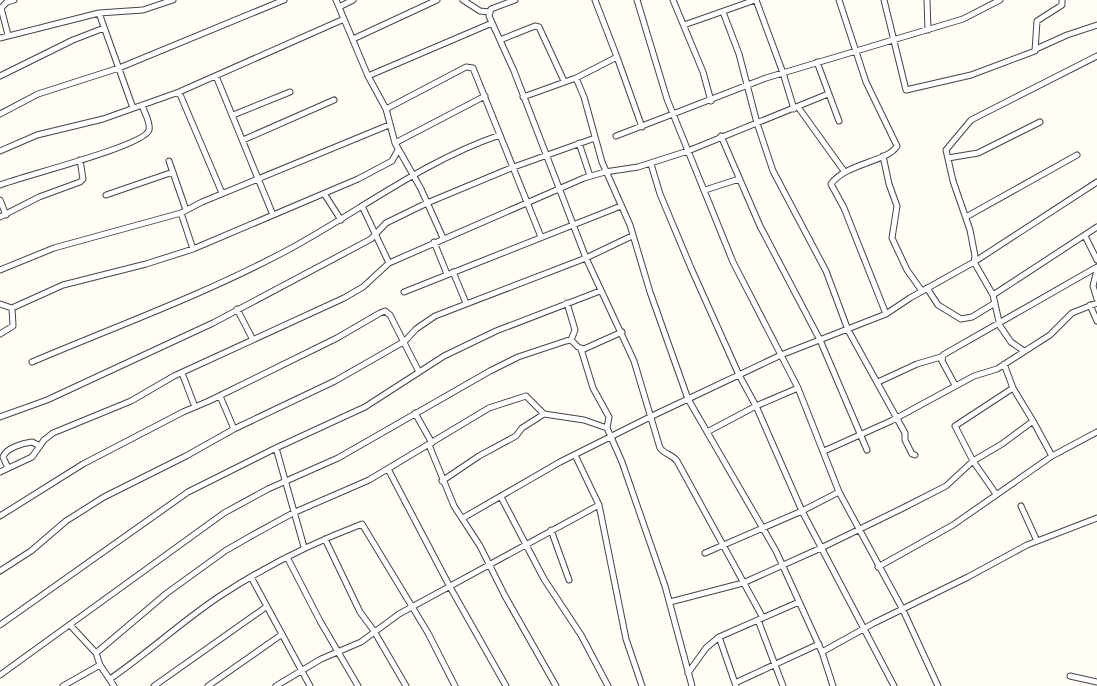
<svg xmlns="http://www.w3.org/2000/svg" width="1097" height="686" font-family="'Crimson Pro',serif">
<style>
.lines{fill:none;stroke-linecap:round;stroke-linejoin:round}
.minor-casing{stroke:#444;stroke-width:7}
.minor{stroke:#fff;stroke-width:5}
</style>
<rect width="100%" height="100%" fill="#fffdf5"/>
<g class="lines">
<defs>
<path id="minor" d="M336,0l32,76 18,33 9,34 26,46 22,49
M463,0l17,11 9,1
M515,0l-24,9 -2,7 25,55 72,187 48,103 26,87c5,7 12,6 17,13l86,157
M595,0l22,57
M637,0l30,99 66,163 65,126 41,104 64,118 35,76
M673,0l30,72 8,29
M756,0l27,73 11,36
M839,0l27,82 31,64c-9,16 -51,17 -66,38l13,24 42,106
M884,0l22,90 65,-15 64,-24 2,-30 25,-16v-5
M927,0l1,30
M339,7l14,-7
M723,12l16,42 18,69 16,48 53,100 22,59 57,103v7l7,14 3,1
M99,13l34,95
M684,25l71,-25
M8,35l-7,-27 6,-6 7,-2
M0,38l99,-25 44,-3 30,-10
M353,39l84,-39
M500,40l35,-14 4,1 25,54
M1036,49l31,-14 30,-10
M817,62l22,59
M0,76l73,-36 31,-12
M216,76l57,139
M368,76l124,-53
M576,78l8,19 18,65 28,63 20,67 38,107 88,152 46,101 11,34
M179,92l43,101
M523,97l53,-19 41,-21 25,70
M798,107l46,64
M386,109l80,-42 7,1 68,169
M0,114l38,-20 81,-26 165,-68
M233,115l57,-23
M616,136l150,-58 197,-59 37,-19
M721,136l39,90 60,114 47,110
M243,140l91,-40
M395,143l90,-47
M579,143l11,33
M0,151l37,-16 66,-16 76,-27 165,-73
M883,156l6,28 8,22 -5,32 15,32 15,21
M948,158l30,-5 62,-31
M169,161l17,49
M651,164l9,30 31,74 48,107 17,31 46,105 92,175
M0,185c22,-9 145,-39 149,-55 2,-7 -5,-18 -7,-25
M705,190l34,-11
M106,195l67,-23
M325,195l16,25
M0,200l6,15
M362,206l27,57
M181,213l12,36
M0,217l39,-20 41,-15 3,-3 -3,-19
M966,217l111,-62
M1085,236l12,24
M434,242l13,32
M0,270l54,-22 127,-35 21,-11 187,-77
M1097,270l-4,16 4,13
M453,272l13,31
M927,288l11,17 23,14 11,-2 23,-14
M404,292l217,-86
M993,295l104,-68
M567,303l8,27 -4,10
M0,304l12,4 51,-23 83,-21 47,-15 165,-70 34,-18 6,-11
M1090,305l7,16
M237,309l16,31
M0,334l13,-8 -1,-18
M581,349l12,39 16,29 -2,11 15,34 43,124 27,100
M1024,351l-13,-9 -11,-16 -7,-31 -19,-33 1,-6 -5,-26 -17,-49 -7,-31 25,-30 126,-64
M32,362c85,-36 173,-68 254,-111 71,-38 137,-90 214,-116
M182,373l13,34
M878,382l39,-18 24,-7
M955,385l-13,-24 1,-6 154,-88
M220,396l14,33
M415,413l17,30
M0,417l47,-17 166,-77 158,-84 15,-16 41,-20 84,-35 84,-30
M1033,421l19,35
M707,432l49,-26 42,-18
M429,445l25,61 26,40 25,50 51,90
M276,448l28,99
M824,451l67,-30 83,-45 23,-7 53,-34 22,-22 25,-10
M575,455l24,50 27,134 16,47
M8,468l-5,-11c3,-9 20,-14 29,-15l8,4
M388,469l62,118 56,99
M0,472l32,-15 12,-17 9,-7 78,-32 43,-25 170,-78 19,-11 26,-24 195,-85 21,-6 33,-5 50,-16 140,-57
M442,481l37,-25 37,-20 6,-8 22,-14
M996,494l-23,-33 -18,-35 58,-38
M501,497l43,82 37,56 27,51
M1021,506l16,35
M0,516l83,-52 100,-52 26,-11 128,-63 43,-25 5,-2 5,4 29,57
M463,518l97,-56 92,-46 129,-61 105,-41 24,-16 64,-36 123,-80
M551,530l18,50
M325,539l35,73 14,19 32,55
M705,553l97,-42 37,-19
M287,557l33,64 38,65
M878,567l75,-42 99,-69 45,-24
M0,571l31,-20 35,-30 38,-24 82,-41 48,-27 101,-48 70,-40 11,-12 19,-13 151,-58 46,-22
M251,577l59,109
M670,602l73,-19 78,-35 84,-41 41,-21 27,-25 29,-17 31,-23 -20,-33 -9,-24
M758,620l25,66
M0,625l188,-133 88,-44 89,-41 79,-51 52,-25 104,-40
M70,625l26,28 4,12 14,21
M719,637l17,49
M822,652l52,-29 94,-46 59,-32 70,-27
M96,653l71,-60 58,-42 26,-15 42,-23 76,-33 120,-72 37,-12 18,18 40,6 23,8
M688,673l18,-25 13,-11 80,-35
M0,675l224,-162 44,-24 70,-31 152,-87 28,-14 48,-16 5,-1 7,7 6,2 38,-17
M1070,676l27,6
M110,679c38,-26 72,-58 110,-83 44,-29 92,-53 142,-72l66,109 27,53
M735,683l84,-39
M63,686l37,-21
M154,686l112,-79
M208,686l73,-51
M276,686l45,-27 40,-17 38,-28 200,-109"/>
</defs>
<use href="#minor" class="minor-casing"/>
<use href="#minor" class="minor"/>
</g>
</svg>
